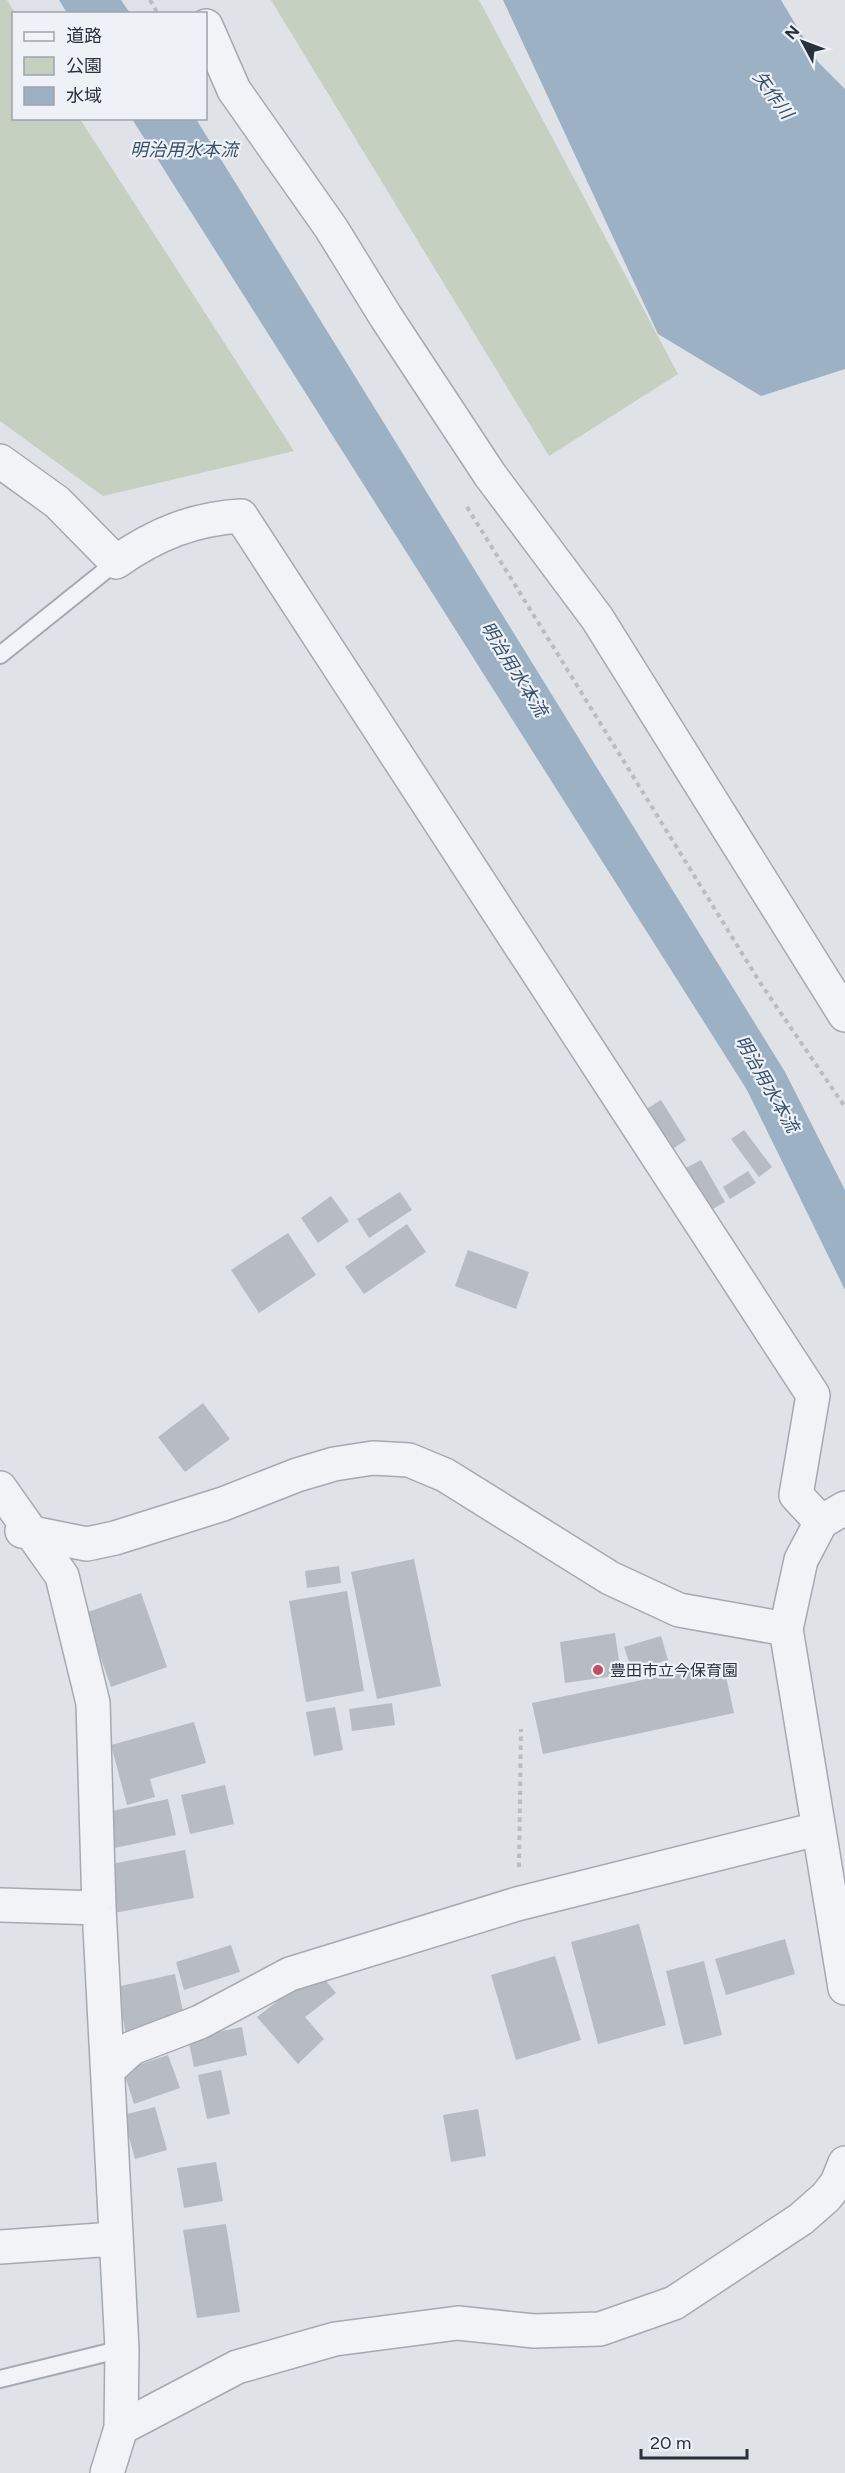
<svg xmlns="http://www.w3.org/2000/svg" width="845" height="2473" font-family="Figtree,'Noto Sans JP',sans-serif">
<style>
.green{fill:#c5d0c1}
.water{fill:#9db1c4}
.building{fill:#b7bcc3}
.lines{fill:none;stroke-linecap:round;stroke-linejoin:round}
.service-casing{stroke:#a5a9b1;stroke-width:20}
.minor-casing{stroke:#a5a9b1;stroke-width:36}
.path{stroke:#b9bdc2;stroke-width:4;stroke-dasharray:4.5 4.5;stroke-linecap:butt}
.service{stroke:#f1f3f6;stroke-width:16}
.minor{stroke:#f1f3f6;stroke-width:33}
.poi-dot{fill:#c24e63;stroke:#eef1f5;stroke-width:2}
.labels{text-anchor:middle;stroke-width:4.5;stroke-linejoin:round;paint-order:stroke}
.poi-label{font-size:16px;fill:#29313d;stroke:#eef1f5;text-anchor:start}
.water-label{font-size:18px;font-style:italic;fill:#37516d;stroke:#eef1f5}
</style>
<rect width="100%" height="100%" fill="#dfe2e7"/>
<path class="green" d="M0,0h7l8,13 -1,105 66,1 214,332 -191,45 -103,-75z
M271,0h208l199,374 -129,82z"/>
<path class="water" d="M59,0h62l9,13h-63z
M503,0h278l37,62 27,27v280l-84,27 -103,-62z
M132,119h64l589,953 60,118v100l-98,-200z"/>
<path class="building" d="M661,1100l25,40 -18,12 -26,-40z
M744,1130l28,37 -13,10 -28,-38z
M701,1160l24,42 -19,11 -24,-43z
M748,1171l8,12 -26,16 -7,-12z
M400,1192l12,18 -43,28 -12,-19z
M331,1196l18,25 -31,22 -17,-25z
M407,1224l19,28 -62,42 -19,-27z
M288,1233l28,42 -57,38 -28,-43z
M468,1250l61,22 -13,37 -61,-23z
M203,1403l27,36 -45,33 -27,-35z
M414,1559l27,127 -64,13 -26,-127z
M339,1566l2,17 -34,5 -2,-17z
M347,1591l17,100 -58,11 -17,-101z
M141,1593l26,74 -56,20 -26,-74z
M615,1633l6,42 -56,8 -5,-41z
M661,1636l7,24 -36,11 -8,-24z
M723,1663l11,50 -191,41 -11,-51z
M392,1703l3,22 -43,6 -3,-22z
M335,1707l8,43 -29,6 -8,-44z
M194,1722l12,41 -56,16 5,18 -28,8 -16,-60z
M225,1785l9,39 -44,10 -9,-39z
M168,1799l8,36 -71,15 -7,-36z
M185,1850l9,48 -80,15 -8,-48z
M639,1924l27,101 -68,19 -27,-102z
M785,1939l10,35 -69,21 -11,-36z
M231,1945l9,27 -56,18 -8,-28z
M555,1956l26,84 -65,20 -25,-85z
M704,1961l18,74 -38,10 -18,-74z
M317,1970l19,23 -31,24 19,22 -26,25 -41,-47z
M175,1974l10,47 -59,13 -10,-47z
M242,2027l5,28 -53,12 -6,-29z
M168,2055l12,33 -46,16 -11,-34z
M221,2070l9,44 -23,5 -9,-44z
M155,2107l12,43 -32,9 -12,-44z
M478,2109l8,47 -35,6 -8,-47z
M216,2162l7,39 -39,7 -7,-40z
M226,2224l14,88 -43,6 -14,-88z"/>
<g class="lines">
<defs>
<path id="service" d="M0,655l116,-93
M0,2379l122,-30"/>
<path id="minor" d="M206,26l28,64 97,138 55,89 104,158 107,143 248,397
M0,461l57,41 59,60c40,-28 77,-43 125,-46l572,879 -17,100 25,27
M0,1488l62,88 31,127 6,205 23,441 -1,79 -14,45
M845,1508l-24,14 -20,38 -15,69 59,359
M22,1531l65,13 28,-6 108,-34 74,-29 37,-11 39,-6 36,2 36,15 165,103 69,32 107,19
M0,1905l99,3
M109,2069l23,-21 68,-26 90,-48 227,-70 300,-75
M0,2247l114,-8
M121,2428l116,-61 98,-28 123,-16 76,8 66,-2 74,-26 127,-84 25,-22 11,-14 8,-20"/>
</defs>
<use href="#service" class="service-casing"/>
<use href="#minor" class="minor-casing"/>
<path class="path" d="M150,0l8,14
M467,507l294,477 84,123
M519,1867l2,-138"/>
<use href="#service" class="service"/>
<use href="#minor" class="minor"/>
</g>
<circle class="poi-dot" cx="598" cy="1670" r="6"/>
<g class="labels">
<g class="poi-label">
<text x="610" y="1676">豊田市立今保育園</text>
</g>
<g class="water-label">
<text transform="translate(773 95) rotate(54)" y="6">矢作川</text>
<text x="184" y="156">明治用水本流</text>
<text transform="translate(514 669) rotate(58)" y="6">明治用水本流</text>
<text transform="translate(767 1084) rotate(60)" y="6">明治用水本流</text>
</g>
</g>
<rect x="12" y="12" width="195" height="108" fill="#eef1f5" stroke="#9fa4ab" stroke-width="1.5"/>
<rect x="24" y="32" width="30" height="9" fill="#f1f3f6" stroke="#9fa4ab" stroke-width="1.5"/>
<text x="66" y="42" font-size="18" fill="#29313d">道路</text>
<rect x="24" y="57" width="30" height="18" fill="#c5d0c1" stroke="#9fa4ab" stroke-width="1.5"/>
<text x="66" y="72" font-size="18" fill="#29313d">公園</text>
<rect x="24" y="87" width="30" height="18" fill="#9db1c4" stroke="#9fa4ab" stroke-width="1.5"/>
<text x="66" y="102" font-size="18" fill="#29313d">水域</text>
<g transform="translate(803 42) rotate(311)" stroke="#eef1f5" stroke-width="4.5" paint-order="stroke">
<path d="M0-4.5L10 22L0 15L-10 22Z" fill="#29313d"/>
<text y="-9" font-size="16" font-weight="bold" text-anchor="middle" fill="#29313d">N</text>
</g>
<path d="M641 2449v9h106v-9" fill="none" stroke="#29313d" stroke-width="3"/>
<text x="650" y="2449" font-size="18" fill="#29313d" stroke="#eef1f5" stroke-width="4.5" paint-order="stroke">20 m</text>
</svg>
